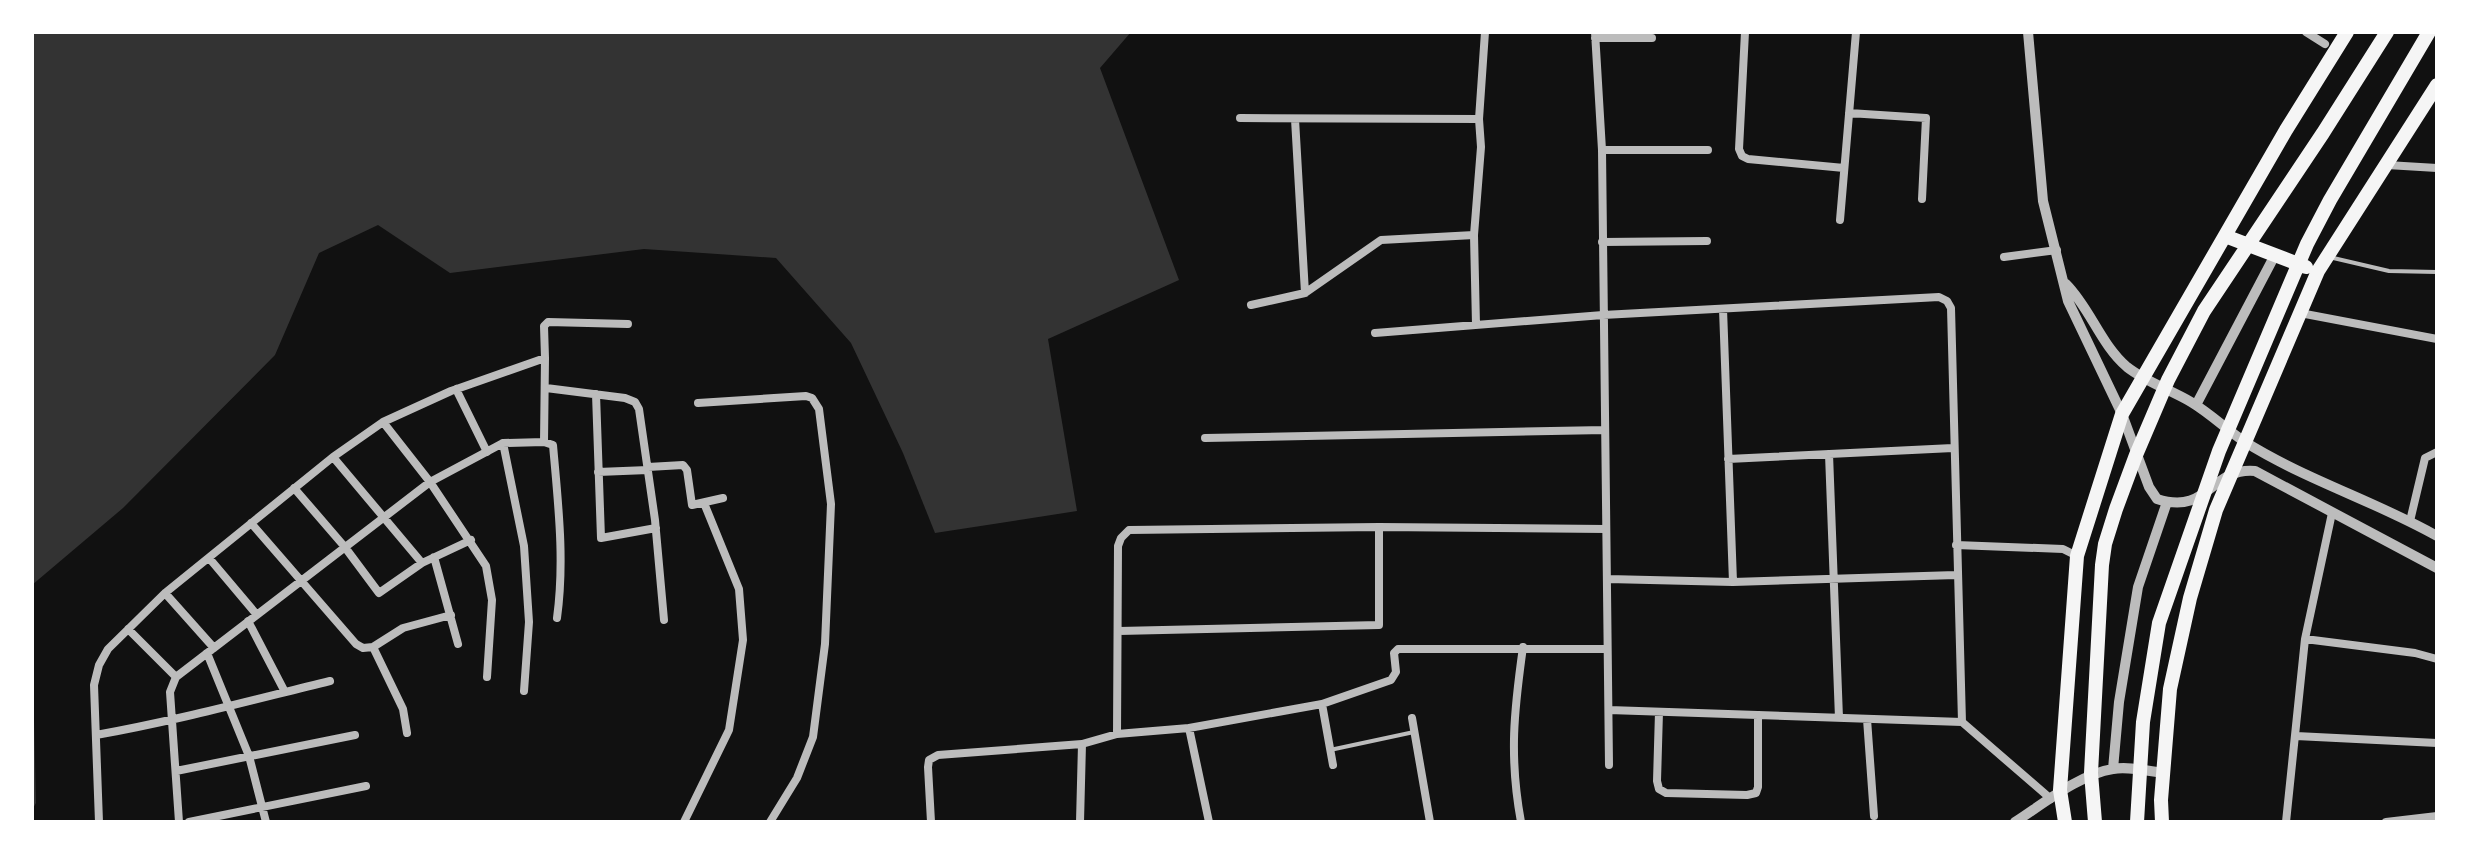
<svg xmlns="http://www.w3.org/2000/svg" width="2469" height="854" font-family="Roboto,sans-serif">
<style>
.water{fill:#333}
.lines{fill:none;stroke-linecap:round;stroke-linejoin:round}
.service{stroke:#bcbcbc;stroke-width:4}
.minor{stroke:#bcbcbc;stroke-width:8}
.tertiary{stroke:#bcbcbc;stroke-width:10}
.primary{stroke:#f5f5f5;stroke-width:14}
</style>
<rect width="100%" height="100%" fill="#111"/>
<path class="water" d="M32,32h1099l-31,36 79,212 -131,59 29,172 -142,22 -32,-80 -52,-110 -75,-85 -132,-9 -194,24 -72,-48 -59,28 -44,102 -152,153 -91,77z
M32,635l4,168 -4,7z"/>
<g class="lines">
<path class="service" d="M2329,257l60,14 48,1
M1330,750l84,-18"/>
<path class="minor" d="M1595,32l7,118 7,615
M1745,32l-6,117 3,7 6,3 96,9
M2306,32l19,12
M1595,38h57
M1849,113l77,5 -4,81
M1240,118l239,1
M1295,119l10,174
M1602,150h106
M2387,165l50,3
M1840,220l16,-188
M1602,242l105,-1
M2004,257l53,-7
M1251,305l54,-12 76,-53 93,-5
M1723,309l10,273
M2300,313l137,26
M1476,325l-2,-90 7,-88 -2,-28 6,-87
M1375,333l228,-18 336,-18 8,4 4,7 11,414 89,77
M545,358l-1,-32 4,-4 80,2
M546,388l79,10 10,4 4,7 16,111 9,100
M456,389l31,63
M596,394l5,144 55,-10
M698,403l108,-7 6,2 7,11 12,95 -6,140 -12,93 -16,41 -27,44
M383,422l47,60 56,84 6,34 -5,77
M1205,438l400,-8
M503,443l21,103 5,76 -5,69
M1829,454l10,264
M333,457l89,106
M1728,459l225,-11
M648,467l35,-2 4,5 5,35 31,-7
M598,472l50,-2
M294,488l50,58 35,47 43,-30 49,-23
M2410,521l15,-63 12,-6
M251,523l105,121 7,4 10,-1 30,62 4,24
M1956,545l107,4 14,7
M434,557l24,87
M209,558l48,57
M1608,579l125,3 223,-7
M165,593l49,55
M248,621l37,71
M128,629l48,48
M1119,631l260,-6v-98
M2305,639l110,14 22,6
M373,647l30,-19 48,-13
M207,653l42,103 17,66
M1322,704l11,61
M1609,710l353,12
M1659,712l-2,69 2,8 7,4 81,2 9,-2 2,-6v-72
M1412,718l18,104
M1867,719l7,97
M1189,728l20,94
M1117,734l1,-188 3,-8 8,-8 250,-3 227,2
M96,735c79,-14 156,-35 234,-54
M2296,736l141,7
M176,771l179,-36
M99,822l-5,-137 5,-20 9,-16 57,-56 168,-136 50,-35 68,-31 94,-33 -1,84 9,3c5,58 12,115 4,173
M179,822l-9,-130 6,-15 254,-195 73,-39 41,-1
M189,822l177,-36
M684,822l45,-92 14,-90 -4,-51 -35,-86
M931,822l-3,-55 1,-7 9,-5 144,-11 35,-10 72,-6 133,-24 69,-24 5,-8 -2,-19 4,-4h209
M1080,822l2,-78
M1521,822c-12,-65 -7,-111 2,-175
M2286,822l19,-183 27,-126
M2386,822l51,-6"/>
<path class="tertiary" d="M2028,32l15,169 25,100 54,113 27,73 8,12c52,17 53,-32 98,-28l182,97
M2066,284c24,24 35,61 61,83 19,15 44,23 64,35 20,12 36,28 54,40 61,38 130,59 192,94
M2196,405l79,-150
M2113,769l6,-67 19,-115 29,-85
M2015,822c28,-18 65,-48 98,-53 15,-3 35,2 50,4"/>
<path class="primary" d="M2225,236l81,31
M2065,822l-5,-32 17,-234 45,-142 164,-284 61,-98
M2095,822l-4,-49 11,-208 3,-21 11,-35 20,-54 32,-75 36,-69 119,-178 64,-101
M2137,822l6,-100 16,-99 60,-172 88,-207 23,-44 99,-168
M2162,822l-1,-22 9,-111 20,-91 26,-88 102,-239 119,-186"/>
</g>
<rect width="2469" height="854" fill="none" stroke="#ffffff" stroke-width="68"/>
</svg>
